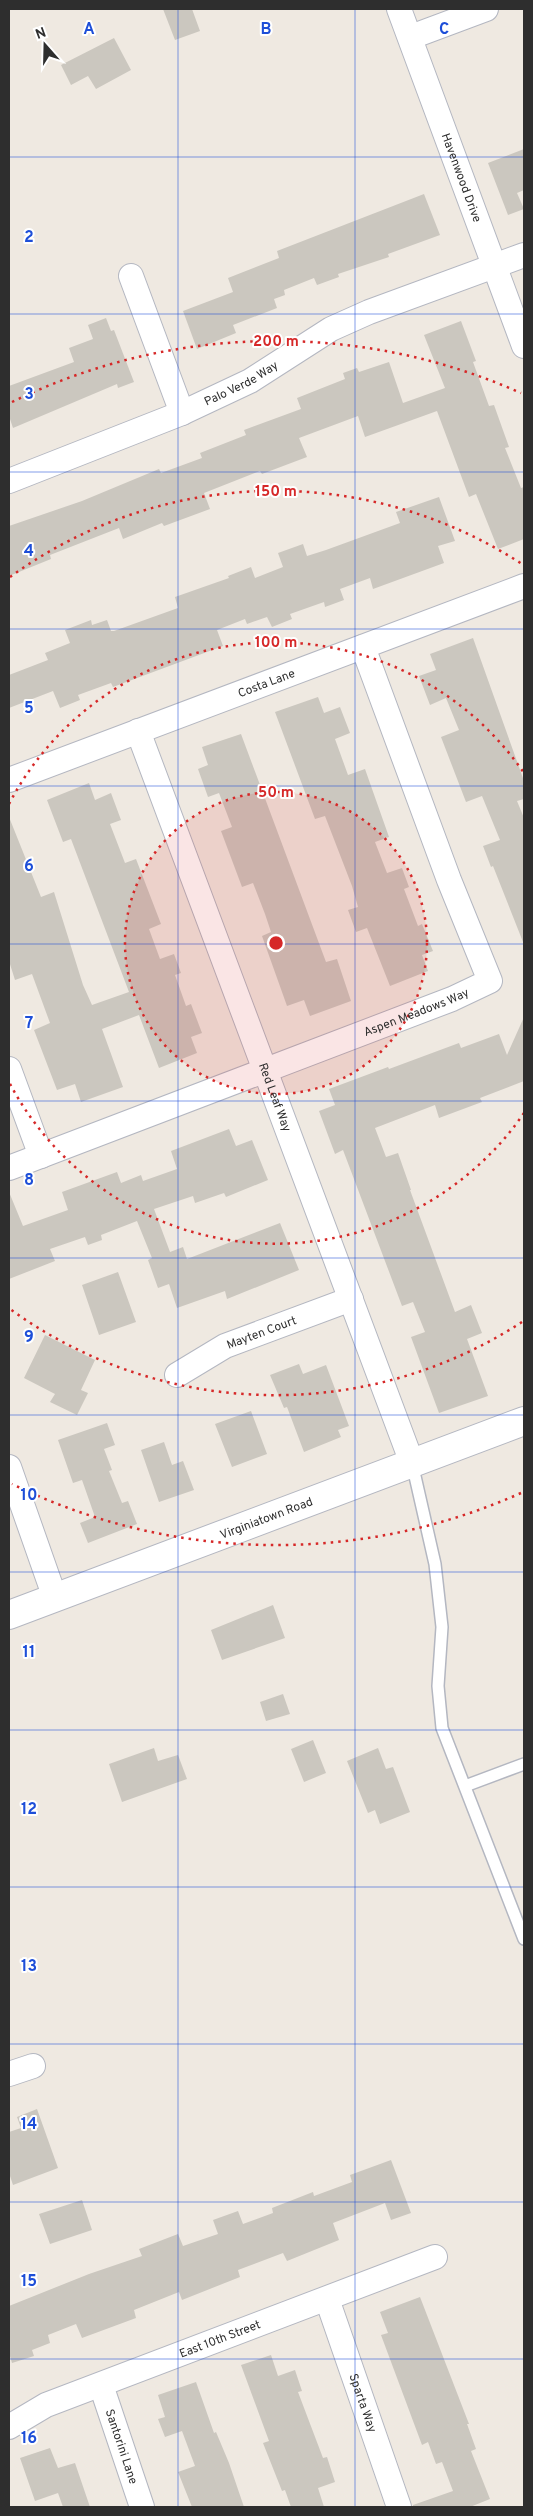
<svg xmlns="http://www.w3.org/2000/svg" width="533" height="2516" font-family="Overpass,sans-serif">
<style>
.building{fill:#cbc7bf}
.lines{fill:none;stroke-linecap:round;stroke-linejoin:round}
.service-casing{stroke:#b4b7c1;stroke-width:14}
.minor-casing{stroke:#b4b7c1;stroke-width:26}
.tertiary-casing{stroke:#b4b7c1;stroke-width:30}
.service{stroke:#fff;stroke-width:11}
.minor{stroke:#fff;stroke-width:24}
.tertiary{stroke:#fff;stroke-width:28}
.grid{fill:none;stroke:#1d4ed8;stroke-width:1;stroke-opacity:0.55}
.ring{fill:none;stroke:#d62828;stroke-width:2.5;stroke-dasharray:2.5 5}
.labels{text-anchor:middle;stroke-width:4;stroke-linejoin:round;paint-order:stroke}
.street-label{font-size:12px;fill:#2e2e2e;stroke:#fff}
.grid-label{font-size:16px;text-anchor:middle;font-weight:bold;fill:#1d4ed8;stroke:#fff;stroke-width:4;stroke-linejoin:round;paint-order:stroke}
.centre{fill:#d62828;stroke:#fff;stroke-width:2.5}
.ring-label{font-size:15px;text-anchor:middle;font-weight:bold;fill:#d62828;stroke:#fff;stroke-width:4;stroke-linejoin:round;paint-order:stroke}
</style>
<rect width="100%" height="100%" fill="#efe9e1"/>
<path class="building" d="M163,9h29l8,22 -25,9z
M114,38l17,32 -35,19 -8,-13 -17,9 -10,-20z
M524,149v41l-7,3 7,16 -16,6 -20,-52z
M424,194l16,41 -52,19 1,3 -51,17 1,3 -22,8 -3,-7 -30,12 1,5 -11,4 3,9 -44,17 3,8 -39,16 -14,-38 50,-19 -5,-14 51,-20 -2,-7z
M106,318l5,13 3,-1 20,52 -16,6 -1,-4 -104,44 -4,-12v-30l65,-24 -5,-14 24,-9 -5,-14z
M461,321l15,40 -3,1 16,44 5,-1 15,42 -4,1 16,40 3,-1v52l-26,10 -22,-55 -7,3 -32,-86 -72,26 -7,-21 -59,22 8,19 -45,17 -2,-3 -56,22 6,16 -46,17 -2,-3 -39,16 -4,-11 -69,27 1,4 -42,17v-50l73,-25 77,-32 2,4 41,-15 -2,-5 46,-18 -2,-5 57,-21 -4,-11 48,-19 -2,-6 14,-5 2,4 30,-10 14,41 42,-15 -21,-53z
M439,497l16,44 -17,5 6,17 -71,26 -3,-11 -30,11 4,11 -19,7 -1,-5 -34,12 2,5 -20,8 -5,-10 -20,7 -2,-5 -28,11 6,16 -110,41 -2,-4 -33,12 2,5 -20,8 -7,-17 -44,17v-33l39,-15 -3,-7 25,-10 -5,-13 26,-10 1,5 15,-5 4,11h3l64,-23 -3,-11 54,-19 -1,-2 23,-9 4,11 28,-11 -5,-14 25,-9 4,12 19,-6 74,-27 -4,-11z
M473,638l51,143v18l-7,2 7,17 -1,124 -30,-76 -2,1 -8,-21 17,-6 -18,-44 -16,6 -25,-65 18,-7 -13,-32 -16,7 -11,-29 17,-6 -6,-16z
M318,697l6,16 16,-6 10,26 -15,6 13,36 17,-6 24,68 -14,5 12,31 15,-5 7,19 -5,2 14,37 4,-2 11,27 -11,4 6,16 -38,15 -23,-58 -11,4 -8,-22 10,-3 -6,-21 -27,-70 -10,3 -40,-107z
M241,734l85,228 11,-3 14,42 -41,15 -6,-16 -17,6 -25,-70 9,-4 -6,-18 -12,-31 -11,4 -21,-56 11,-4 -13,-34 -11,4 -10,-28 10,-4 -6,-18z
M89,783l6,17 16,-7 10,27 -11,4 15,39 11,-4 25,65 -12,5 11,30 14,-5 7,19 -6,2 11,31 5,-2 11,29 -11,4 6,16 -38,15 -20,-53 -37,14 21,58 -42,15 -6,-18 -18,6 -23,-60 16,-7 -18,-49 -17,6 -6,-19v-144l32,80 13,-5 29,93 9,20 37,-13 -58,-153 -8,3 -16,-42z
M524,1017v64l-44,17 2,4 -43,16 -4,-13 -60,23 11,29 12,-4 13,37h-1l45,122 16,-7 11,28 -15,6 21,57 -49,17 -28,-76 14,-5 -12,-30 -11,4 -59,-156 -8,4 -16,-43 16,-6 -6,-16 59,-22 1,2 70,-26 2,5 38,-14 8,21z
M229,1129l7,17 16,-6 16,40 -42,17 -2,-4 -29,10 -2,-7 -39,13 16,43 13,-5 4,12 93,-36 19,47 -72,29 -2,-8 -48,17 -8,-24 -11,4 -10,-28 4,-2 -15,-37 -36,14 1,5 -14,5 -3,-8 -35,12 5,12 -46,18v-87l14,34 45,-16 -6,-18 55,-20 4,11 20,-8 2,6 34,-12 -6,-18z
M118,1272l18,50 -37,13 -17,-50z
M45,1335l50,25 -14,30 7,3 -11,22 -27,-13 5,-8 -31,-16z
M299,1364l4,10 23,-9 23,61 -11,4 3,7 -37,15 -17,-45 -3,1 -14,-33z
M251,1411l16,43 -35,13 -17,-43z
M107,1423l8,22 -11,4 8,21 -3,1 13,32 6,-2 9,23 -49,19 -8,-20 15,-6 -13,-37 -9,3 -15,-43z
M164,1442l8,23 11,-4 11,29 -35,12 -18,-52z
M273,1605l12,33 -63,22 -11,-30z
M283,1694l7,20 -24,7 -6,-19z
M313,1740l13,33 -22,9 -13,-33z
M154,1748l4,13 20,-6 9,24 -65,23 -13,-38z
M378,1748l8,21 7,-2 17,45 -30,12 -5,-14 -7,3 -21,-52z
M37,2109l21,59 -45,17 -4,-12v-41l12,-4 -4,-11z
M391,2160l20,53 -20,7 -6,-17 -52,20 6,17 -52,21 -4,-8 -45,17 2,7 -58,23 -3,-8 -45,18 2,8 -54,20 -6,-14 -28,11 2,8 -18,7 2,6 -22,7 -3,-10v-47l80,-32 53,-18 -3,-7 39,-15 5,12 35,-12 -5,-14 25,-9 5,13 30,-11 -1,-5 41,-16 1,4 38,-14 -2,-7z
M82,2200l10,30 -42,14 -11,-30z
M420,2297l49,127h-2l9,25 -5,2 19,48 -20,8h-57v-2l40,-14 -11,-29 -6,2 -8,-22 -6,3 -41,-110 7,-2 -8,-21z
M271,2355l7,21 17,-6 7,21 -4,1 25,66 4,-1 8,25 -17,6 6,19h-33l-6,-17 -3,1 -19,-48 6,-2 -28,-76z
M196,2382l18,51 2,-1 13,31 15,44h-52l-14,-35 17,-6 -13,-35 -17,6 -7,-18 7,-2 -7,-22z
M50,2448l8,20 17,-5 15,44h-27l-5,-14 -23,8 -15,-43z"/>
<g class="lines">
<defs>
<path id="service" d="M412,1463l23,101 7,63 -4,59 4,42 82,211
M465,1786l59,-22"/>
<g id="minor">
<path id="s1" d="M399,9l125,337"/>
<path d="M411,37l75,-28"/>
<path d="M131,276l51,137"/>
<path id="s2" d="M9,481l173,-68 68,-32 81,-52 38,-17 155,-57"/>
<path id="s3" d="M138,731l274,732"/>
<path id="s4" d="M9,780l515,-194"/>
<path d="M9,1069l32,87"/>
<path id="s5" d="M9,1168l443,-169 38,-18 -41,-101 -86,-233"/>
<path id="s6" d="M177,1375l48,-29 126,-47"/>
<path d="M9,1467l46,131"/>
<path d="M9,2074l24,-8"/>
<path id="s7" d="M327,2299l72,208"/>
<path id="s8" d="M101,2385l41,122"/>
<path id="s9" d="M9,2427l37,-22 389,-148"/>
</g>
<g id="tertiary">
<path id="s10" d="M9,1615l515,-194"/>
</g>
</defs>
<use href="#service" class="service-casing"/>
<use href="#minor" class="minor-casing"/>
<use href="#tertiary" class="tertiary-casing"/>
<use href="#service" class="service"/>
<use href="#minor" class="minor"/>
<use href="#tertiary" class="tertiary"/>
</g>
<path class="grid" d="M178,9v2498M355,9v2498M9,157h515M9,314h515M9,472h515M9,629h515M9,786h515M9,944h515M9,1101h515M9,1258h515M9,1415h515M9,1572h515M9,1730h515M9,1887h515M9,2044h515M9,2202h515M9,2359h515"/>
<circle cx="276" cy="943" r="151" fill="#d62828" fill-opacity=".12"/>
<g class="ring">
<circle cx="276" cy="943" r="151"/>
<path d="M524 1113A301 301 0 0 1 9 1082M9 804A301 301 0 0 1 524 773"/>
<path d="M522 1322A452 452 0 0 1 10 1309M10 577A452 452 0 0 1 522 564"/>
<path d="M521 1493A602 602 0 0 1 12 1484M12 402A602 602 0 0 1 521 393"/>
</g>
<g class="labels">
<g class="street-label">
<text dy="4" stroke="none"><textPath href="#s1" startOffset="180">Havenwood Drive</textPath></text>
<text dy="4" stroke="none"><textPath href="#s2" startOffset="252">Palo Verde Way</textPath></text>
<text dy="4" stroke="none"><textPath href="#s4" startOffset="275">Costa Lane</textPath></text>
<text dy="4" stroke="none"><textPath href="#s5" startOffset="436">Aspen Meadows Way</textPath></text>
<text dy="4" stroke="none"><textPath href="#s3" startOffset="391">Red Leaf Way</textPath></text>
<text dy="4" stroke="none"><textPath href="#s6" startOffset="95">Mayten Court</textPath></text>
<text dy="4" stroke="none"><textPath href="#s10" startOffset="275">Virginiatown Road</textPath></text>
<text dy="4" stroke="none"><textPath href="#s9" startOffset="229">East 10th Street</textPath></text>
<text dy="4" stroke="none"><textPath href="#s7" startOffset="110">Sparta Way</textPath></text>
<text dy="4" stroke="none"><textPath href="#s8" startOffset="65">Santorini Lane</textPath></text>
</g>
</g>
<g class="grid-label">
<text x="89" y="34">A</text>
<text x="266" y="34">B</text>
<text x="444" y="34">C</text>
<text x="29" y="242">2</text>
<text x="29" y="399">3</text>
<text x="29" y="556">4</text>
<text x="29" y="713">5</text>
<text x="29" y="871">6</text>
<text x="29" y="1028">7</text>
<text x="29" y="1185">8</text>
<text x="29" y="1342">9</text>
<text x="29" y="1500">10</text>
<text x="29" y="1657">11</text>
<text x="29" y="1814">12</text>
<text x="29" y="1971">13</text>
<text x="29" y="2129">14</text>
<text x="29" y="2286">15</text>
<text x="29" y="2443">16</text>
</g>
<circle cx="276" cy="943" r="8" class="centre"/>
<g class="ring-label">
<text x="276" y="346">200 m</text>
<text x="276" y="496">150 m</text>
<text x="276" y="647">100 m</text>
<text x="276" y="797">50 m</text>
</g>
<rect width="533" height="2516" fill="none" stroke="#2e2e2e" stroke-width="20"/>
<g transform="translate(45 45) rotate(340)" stroke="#ffffff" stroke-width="4" paint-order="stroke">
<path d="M0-4L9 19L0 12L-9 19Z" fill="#2e2e2e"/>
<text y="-8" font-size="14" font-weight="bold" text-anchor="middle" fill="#2e2e2e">N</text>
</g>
</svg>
